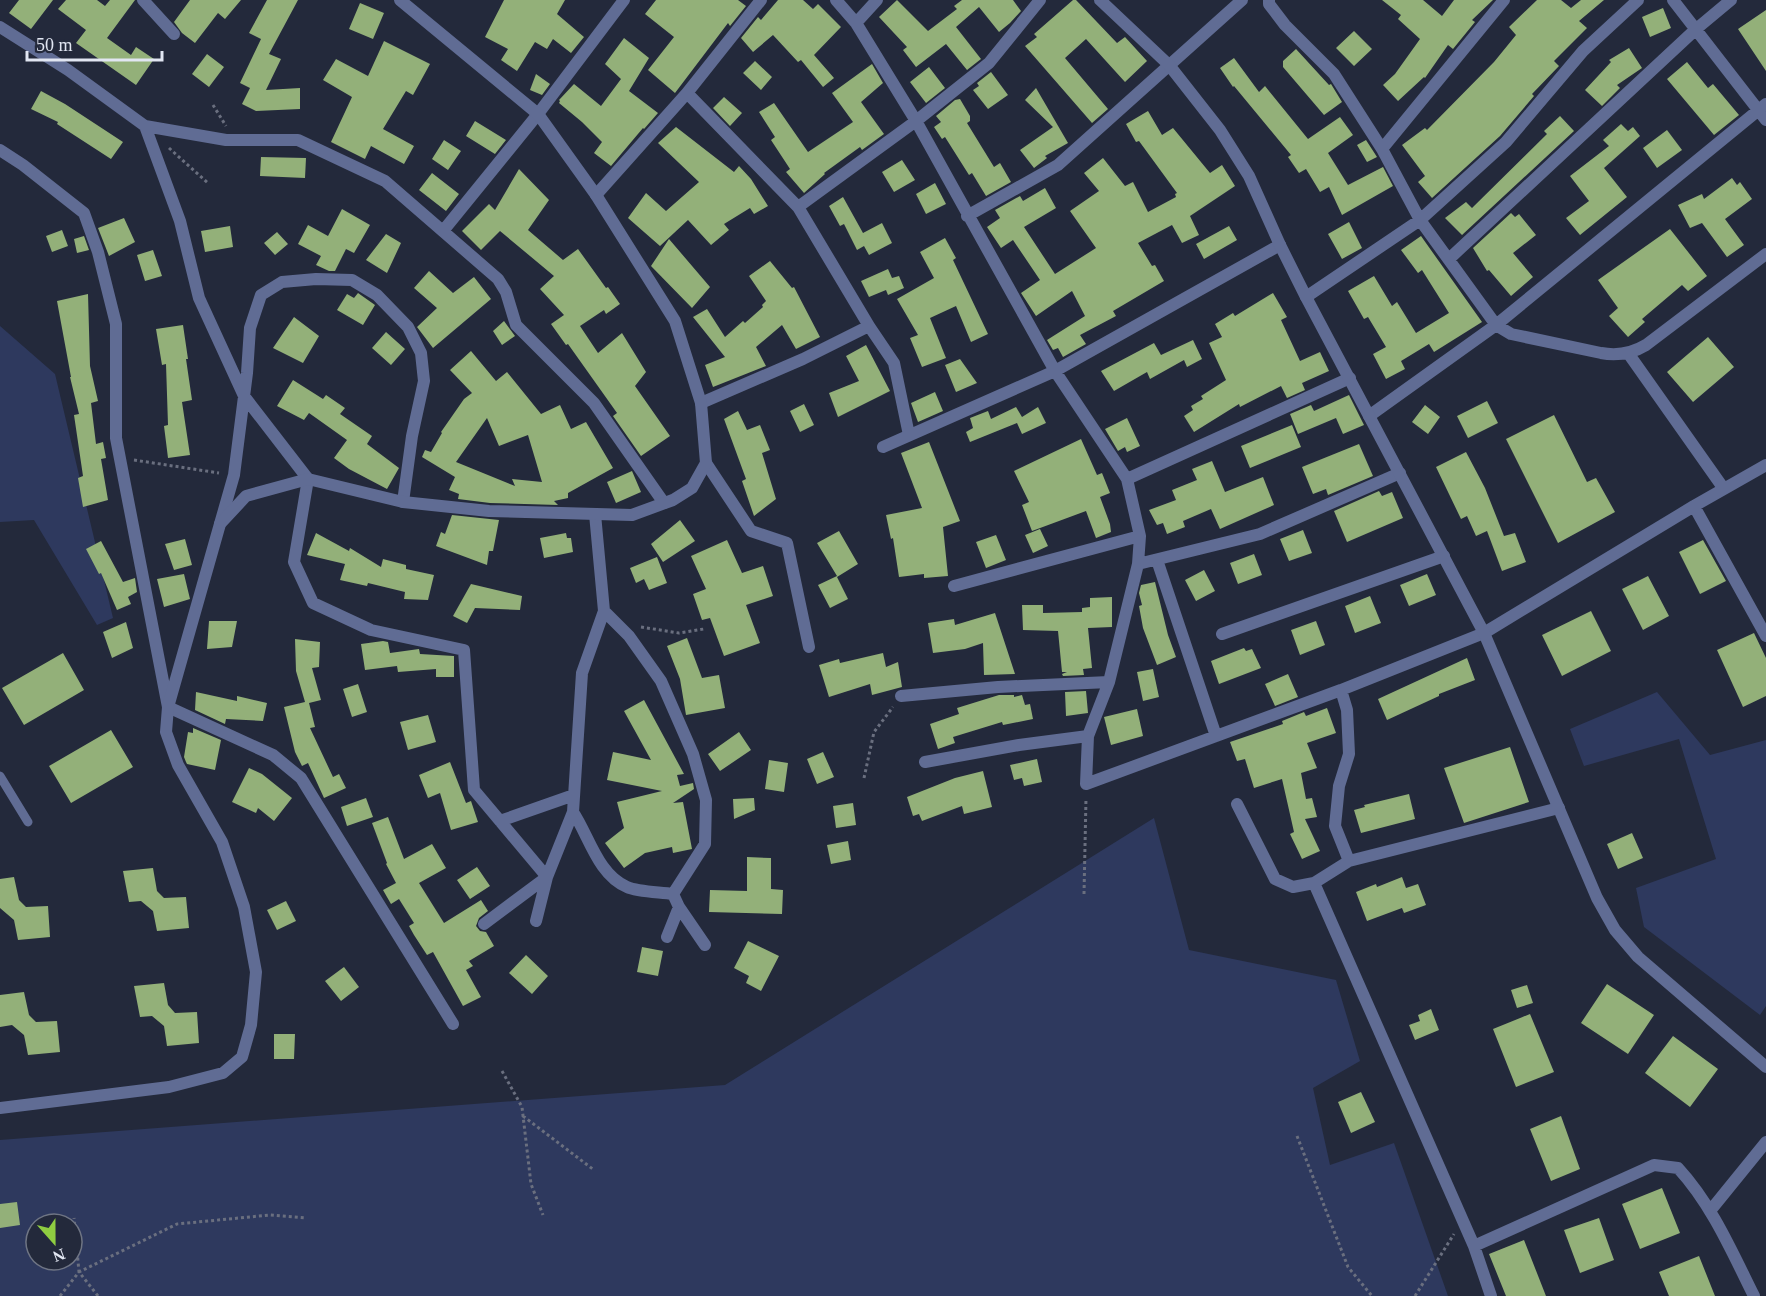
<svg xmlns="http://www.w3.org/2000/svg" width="1766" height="1296" font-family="'Times New Roman',serif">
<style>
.green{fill:#2e395e;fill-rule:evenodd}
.building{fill:#93b079;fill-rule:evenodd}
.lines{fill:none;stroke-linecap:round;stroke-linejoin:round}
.path{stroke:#6a6f7f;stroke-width:3;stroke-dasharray:3 3;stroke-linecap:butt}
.service{stroke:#606c94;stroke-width:9}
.minor{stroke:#606c94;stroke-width:12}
.tertiary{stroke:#606c94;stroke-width:12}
</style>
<rect width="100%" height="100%" fill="#23293b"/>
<path class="green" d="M0,326l55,48 58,244 -16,7 -63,-105 -34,2z
M1657,692l53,63 56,-15v266l-6,9 -116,-88 -8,-39 80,-29 -37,-120 -95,27 -14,-37z
M1154,818l35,132 147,30 24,81 -47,27 17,77 64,-22 54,153h-1448v-156l725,-55zM36,1224h36v36h-36z"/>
<path class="building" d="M19,0h34l-22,29 -22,-16z
M66,0h31l8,6 5,-6h25l-28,38 24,17 5,-8 18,12 -18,26 -60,-42 10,-13 -28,-21z
M190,0h51l-16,19 -7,-6 -23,30 -13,-10 -8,-11z
M267,0h31l-29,54 12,5 -15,31 34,-2v21l-44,2 -14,-7 8,-16 -10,-5 21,-44 -12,-6z
M504,0h61l-8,14 27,23 -13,16 -18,-14 -6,10 -12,-7 -18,29 -16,-11 7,-11 -23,-12z
M656,0h82l8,6 -16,20 -2,-3 -53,70 -27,-23 26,-33 -29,-23z
M778,0h25l10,9 5,-5 23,23 -27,28 20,23 -11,9 -22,-27 -3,2 -25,-27 -20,17 -12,-14 17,-21 3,3z
M897,0l31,31 29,-22 -3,-3 8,-6h51l8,11 -11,12 -11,9 -20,-25 -23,20 25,32 -14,11 -21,-26 -30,23 -13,-17 4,-3 -28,-30z
M1073,0h3l41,43 8,-6 22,24 -22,21 -39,-43 -21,19 43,51 -16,14 -67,-77 12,-9 -3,-3z
M1382,0h41l19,16 12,-16h39l-21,20 3,2 -22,27 -5,-4 -23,33 -1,-1 -26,24 -15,-16 12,-11 25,-35 -22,-20 3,-4z
M1537,0h24l10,8 10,-8h23l-25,21 8,7 -33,33 5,5 -27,28 2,2 -34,40 -68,62 -14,-16 7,-6 -23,-31 23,-17 2,2 67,-68 22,-27 -7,-8z
M360,3l24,10 -11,26 -24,-10z
M1663,8l8,20 -21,9 -8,-20z
M1766,10v61l-28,-42z
M1354,31l18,18 -18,17 -18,-18z
M624,38l25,20 -20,33 29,22 -14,16 -1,-1 -32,38 -17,-13 8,-11 -20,-20 -23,-19 1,-2 -1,-1 15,-16 27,22 20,-27 -16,-15z
M384,41l46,23 -17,31 -7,-4 -23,38 31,17 -10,18 -33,-18 -6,13 -34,-17 21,-45 -29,-17 13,-21 32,17z
M1629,48l13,20 -25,17 3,3 -18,18 -17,-16 26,-28 -2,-2z
M1296,49l33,36 2,-1 11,18 -18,13 -41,-48v-6z
M207,54l17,13 -15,20 -17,-13z
M1234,58l25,34 6,-6 43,53 32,-22 13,18 -25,18 20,32 35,-18 10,19 -51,29 -13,-28 -9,5 -14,-23 -7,4 -11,-16 3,-2 -57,-69 -1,1 -13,-19z
M755,61l17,16 -11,13 -18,-17z
M1687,62l21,26 5,-4 26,31 -25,20 -47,-56z
M872,64l11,19 -22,19 23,32 -22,16 -2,-3 -36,26 1,1 -21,19 -18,-21 4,-3 -19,-29 4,-3 -16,-25 15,-9 34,49 45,-30 -21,-29z
M929,67l16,21 -19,15 -16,-21z
M991,72l17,23 -20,14 -15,-19 6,-4 -2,-3z
M536,74l14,10 -8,11 -12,-5z
M1036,88l32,55 -23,13 2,2 -13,10 -14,-18 33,-23 -28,-27z
M41,91l24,13 58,38 -12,17 -54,-35 1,-2 -27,-13z
M724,97l18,16 -12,13 -17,-18z
M960,99l10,17v5l-3,2 27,44 6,-4 11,19 -25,14 -14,-23 -3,2 -24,-38 -3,2 -8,-12 7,-5 -5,-6 19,-16z
M1148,111l14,24 11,-7 37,45 12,-8 13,21 -45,30 9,19 -17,8 -10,-18 -34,18 14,23 3,-1 9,16 -51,30 3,5 -36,19 6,9 -23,13 -5,-9 -5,2 -6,-10 38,-24 -13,-25 -36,25 -15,-23 19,-13 -27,-40 -12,8 -14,-21 13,-9 -5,-8 25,-14 3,5 22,-13 11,20 -32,19 31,47 41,-26 -26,-37 29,-20 -15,-18 19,-15 22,28 8,-4 15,30 28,-15 -1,-3 2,-1 -38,-52 -3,1 -10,-18z
M1560,116l14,15 -112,104 -17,-17 21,-16 6,6 75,-74 -3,-3z
M475,121l31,19 -11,14 -29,-18z
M1621,124l7,7 5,-4 7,9 -36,32 23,29 -47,38 -14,-17 23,-17 -19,-25 39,-30 -6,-6z
M676,127l58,45 5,-6 12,13 17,27 -14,8 -4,-6 -26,16 5,6 -18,15 -23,-25 -28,26 -32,-28 18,-25 20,18 33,-29 -41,-39z
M1667,130l15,20 -25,18 -14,-20z
M444,140l17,11 -13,19 -16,-11z
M1366,140l11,17 -10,5 -10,-17z
M261,157l45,1 -1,20 -45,-2z
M902,160l13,20 -21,12 -12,-20z
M519,169l30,31 -21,30 35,30 15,-11 28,39 2,-1 12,17 -14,10 -2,-4 -24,16 18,27 24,-20 24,39 -11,14 35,50 -29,20 -28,-40 4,-3 -49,-69 -2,1 -15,-21 13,-9 -24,-26 14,-13 -54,-45 -19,19 -19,-19 27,-27 6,6z
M432,173l27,21 -13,17 -27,-21z
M1732,178l5,7 3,-3 12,17 -27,20 19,26 -17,12 -25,-34 -12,5 -12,-23 24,-11 2,5z
M935,183l11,21 -20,10 -10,-20z
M843,197l20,36 19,-10 10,20 -23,12 -5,-9 -7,4 -13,-26 -4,2 -11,-20z
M342,209l28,16 -16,28 -8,-4 -11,22h-6l-13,-6 5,-9 -23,-12 10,-19 20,11z
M1511,213l4,4 4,-3 17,21 -23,18 20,24 -22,19 -22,-26 -2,1 -14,-23z
M124,218l11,24 -26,14 -11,-28z
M1349,222l13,26 -20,11 -14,-25z
M230,226l3,21 -28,5 -4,-21z
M1229,226l8,14 -33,19 -8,-15z
M1670,229l37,47 -19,15 -6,-6 -40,34 3,3 -17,15 -19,-21 9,-8 -20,-28z
M62,230l6,16 -16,6 -6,-16z
M277,232l11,12 -13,11 -11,-12z
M386,234l15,9 -14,30 -21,-13z
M84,236l5,14 -12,3 -3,-14z
M1421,236l61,86 -48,30 -5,-8 -28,17 4,8 -19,10 -13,-25 13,-7 -18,-30 -4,2 -16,-28 26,-15 18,30 5,-4 19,31 33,-20 -27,-43 -4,3 -17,-23z
M945,238l11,20 -3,2 35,74 -17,8 -15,-36 -26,12 16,40 -24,9 -12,-29 8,-3 -21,-36 37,-21 -14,-26z
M669,239l41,48 -18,21 -41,-42z
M153,250l9,26 -17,5 -8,-26z
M770,261l22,27 2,-1 26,50 -24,12 -14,-24 -26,22 10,19 -53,21 -8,-22 20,-8 -32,-40 14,-8 18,28 18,-16 2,2 18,-16 -1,-2 4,-4 -17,-25z
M888,269l4,9 7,-2 5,12 -16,7 -2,-5 -17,7 -8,-16z
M429,271l24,22 21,-16 17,22 -58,49 -16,-21 20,-19 -23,-20z
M358,293l17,12 -12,20 -26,-15 10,-16 7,4z
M1273,293l14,24 -6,3 19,41 20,-9 9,19 -27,12 3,7 -18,8 -6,-12 -41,21 -1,-3 -45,28 -10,-16 9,-6 -2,-4 12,-7 -2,-3 25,-16 -17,-37 13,-6 -7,-13 18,-11 2,3z
M88,294l2,72 8,35 -7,2 5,41 7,-2 3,16 -5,1 7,41 -25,7 -5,-29 5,-2 -9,-61 5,-1 -9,-37h1l-14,-76z
M294,317l25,19 -16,27 -30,-15z
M504,321l11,15 -13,9 -9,-14z
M183,325l5,34h-2l6,41 -10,2 8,53 -22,3 -4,-32 4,-1 -2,-61 -4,1 -6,-36z
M386,332l19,17 -14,16 -19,-17z
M1708,337l26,30 -41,35 -26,-30z
M1193,340l9,19 -15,8 -3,-7 -34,19 -3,-7 -33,19 -13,-20 53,-28 7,12z
M866,345l24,46 -52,26 -9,-24 30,-12 -13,-25z
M471,351l25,30 11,-9 34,42 19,-9 11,24 15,-7 27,46 -45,25v5l-14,3 4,4 -68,-2 -32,-4 1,-5 -10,-4 6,-13 -33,-20 3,-7 6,2 11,-19 -1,-1 23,-33 8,-6 -22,-23zM487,418l12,28 29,-11 14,47 -30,-3 3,7 -59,-24z
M960,359l17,24 -21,9 -11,-27z
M293,380l30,19 3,-4 19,13 -5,6 32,22 -5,8 32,24 -12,21 -38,-20 -15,-11 13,-18 -38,-27 -5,7 -27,-14z
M935,392l8,19 -25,11 -7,-19z
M1349,395l15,30 -21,9 -7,-16 -38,16 -8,-20 21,-9 3,6z
M1487,401l11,22 -30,15 -11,-22z
M804,404l10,21 -14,7 -10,-21z
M1425,405l15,12 -12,17 -16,-12z
M1016,407l6,10 16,-10 8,16 -24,11 -5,-11 -47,19 -4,-10 7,-4 -3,-10 18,-7 3,8z
M738,411l9,19 13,-5 10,25 -8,3 14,46 -22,17 -12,-35 4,-2 -22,-60z
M1554,415l33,67 9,-4 19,34 -57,31 -52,-104z
M1127,418l13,28 -13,6 -2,-5 -7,4 -13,-22z
M1292,425l9,22 -51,21 -9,-22z
M1081,439l16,36 5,-2 8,20 -10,4 10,27 1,8 -15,6 -10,-27 -54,20 -10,-26 7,-3 -15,-31z
M929,442l31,79 -17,6 5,49 -24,2v-4l-25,3 -6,-39 -2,1 -5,-24 36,-7 -21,-55z
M1359,444l14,32 -45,19 -2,-6 -13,5 -11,-27z
M1466,452l19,36 19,48 11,-3 11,29 -24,9 -15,-40 -11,5 -9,-20 -6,3 -25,-52z
M1212,461l13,31 38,-15 11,28 -54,24 -9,-20 -28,12 2,6 -18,7 -4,-11 -6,2 -8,-15 27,-10 -4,-10 25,-10 -5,-11z
M632,471l9,21 -25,11 -9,-21z
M1379,491l3,5 10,-4 11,26 -56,24 -13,-31z
M452,515l47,5 -6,31h-4l-2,14 -51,-19 5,-14 4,2z
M680,520l15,21 -32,21 -12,-18z
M1040,529l8,17 -15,7 -8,-18z
M1303,530l9,23 -23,8 -9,-22z
M839,531l19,33 -21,13 11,22 -18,9 -12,-23 19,-9 -20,-33z
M316,533l33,18 1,-3 31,19 2,-8 23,6v4l28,6 -6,25 -24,-1 1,-7 -37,-9 -1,3 -27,-6 5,-16 -38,-9z
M566,533l1,5h4l2,14 -29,6 -4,-20z
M996,535l10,25 -20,8 -10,-26z
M185,539l7,26 -18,5 -9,-26z
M727,540l15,33 21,-7 10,30 -27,9 14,38 -36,13 -14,-38 -8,2 -9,-26 13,-5 -15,-33z
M1703,540l23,41 -26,13 -21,-42z
M101,541l22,41 12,-4 2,14 -9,5 3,7 -14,6 -16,-37 -2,1 -13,-25z
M1254,554l8,21 -24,9 -8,-21z
M657,557l10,26 -18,7 -5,-11 -8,4 -6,-15z
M1204,570l11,21 -19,10 -11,-21z
M184,574l6,25 -26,8 -7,-28z
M1427,574l9,21 -27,11 -9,-21z
M1648,576l21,40 -26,14 -21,-41z
M1155,582l13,53 8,22 -19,8 -14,-37 -4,-22 3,-1 -3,-12 2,-8z
M471,584l51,12 -2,14 -45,-2 -8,15 -14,-7z
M1370,596l11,27 -26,10 -10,-27z
M1112,597v30l-24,1 4,40 -9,1 1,6 -21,1 -1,-2 5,-2h-5l-4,-41 -35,-1 -1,-25h21v8l39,-1v-4l8,-1v-9z
M1591,611l20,40 -49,25 -20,-41z
M995,613l20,61 -31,1 -1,-32 -18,6 -32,4 -5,-30 26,-4 1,6z
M209,621h28l-5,26 -25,2z
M1316,621l9,24 -25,10 -9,-25z
M126,622l7,26 -21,10 -9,-26z
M1754,633l12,25v38l-23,11 -26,-57z
M687,638l15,40 17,-3 6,33 -39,7 -6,-36 -13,-33z
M295,639l25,3 -1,25 -7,1 9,32 -12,3 6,24 -5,1 23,49 6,-3 7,14 -22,10 -16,-35 -6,3 -7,-14 -11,-45 21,-5 -9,-31z
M383,641l5,1 2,11 29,-4 1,5 34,2v21h-18v-8l-38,3 -1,-6 -32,4 -4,-26z
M1244,648l2,3 6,-2 9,19 -42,16 -8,-23z
M63,653l21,37 -60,35 -22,-37z
M883,653l3,14 12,-5 4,25 -30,8 -2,-11 -41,13 -10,-32 20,-6 1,4z
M1467,658l8,22 -36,14v2l-52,24 -9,-21z
M1153,669l6,28 -16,4 -6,-29z
M1288,674l10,23 -23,9 -10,-22z
M358,684l9,28 -15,5 -9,-28z
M1086,691l2,22 -22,3 -1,-24z
M196,692l41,9v-5l30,7 -4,18 -37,-2 -1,5 -30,-14z
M999,695h15v2l8,-2 3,10 5,-1 3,15 -30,6 -1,-3 -49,15 2,6 -17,6 -8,-25 29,-10 -2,-6z
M644,700l40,74 -7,1 3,11 13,-3 1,6 -21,14 10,-1 9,47 -19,4 -1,-6 -27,6 -21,15 -19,-25 19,-15 -7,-26 45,-11 -55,-11 6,-28 38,8 -27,-49z
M1327,708l9,25 -29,10 10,25 -16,5 5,26 6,-1 5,19 -12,2 15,32 -18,8 -12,-25 4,-2 -12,-53 -28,9 -9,-29 -8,2 -7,-19 53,-18 -1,-3 22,-9 2,4z
M1137,709l6,27 -32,9 -7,-28z
M428,715l8,27 -28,8 -8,-28z
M193,728l28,12 -6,30 -28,-6 -1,-2 -2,-5 4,-25 5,1z
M111,730l22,37 -62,36 -22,-37z
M739,732l12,18 -31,21 -12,-17z
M1510,747l19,55 -65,21 -20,-55z
M823,752l11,25 -17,7 -10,-25z
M1037,759l5,23 -18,4 -2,-8 -8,2 -4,-15z
M769,760l19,3 -4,29 -19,-3z
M450,762l16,41 5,-2 7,21 -27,8 -11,-37 -12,5 -9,-23z
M249,768l13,6 30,24 -18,23 -16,-13 -2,5 -24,-11z
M983,771l9,36 -28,7 -2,-8 -40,15 -3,-7 -6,2 -6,-19 48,-19z
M1409,794l6,25 -54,14 -7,-23 11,-3 -1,-2z
M366,798l7,19 -26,9 -6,-19z
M754,798l1,12 -21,9 -1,-20z
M853,803l3,22 -20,3 -3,-22z
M388,817l16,42 28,-15 14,24 -27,15 25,40 37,-23 7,11 -9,7 -3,8 4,5 6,1 8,14 -25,15 4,5 -7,4 15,27 -18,9 -30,-54 -6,3 -13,-20 -5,-9 5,-3 -15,-24 -8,5 -8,-14 13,-7 -10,-19 1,-1 -15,-40z
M1632,833l11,25 -25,11 -11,-25z
M848,841l3,19 -20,4 -4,-19z
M747,857l24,1v31l12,1 -1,24 -73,-2 1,-22 37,1z
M477,867l13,19 -20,13 -13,-19z
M153,868l4,23 7,7 22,-1 3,31 -32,3 -4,-20 -12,-10 -12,1 -6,-31z
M14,877l5,23 7,7 22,-1 2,31 -32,3 -4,-20 -14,-12v-29z
M1402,877l4,11 12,-4 8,21 -22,8 -2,-5 -35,13 -11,-29 20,-8 1,3z
M286,901l10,20 -19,9 -10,-20z
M748,941l31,15 -18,35 -15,-8 3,-7 -15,-8z
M642,947l21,4 -5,25 -21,-4z
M526,955l22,21 -16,18 -23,-21z
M344,967l15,20 -18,14 -16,-20z
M164,983l4,22 7,8 22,-1 2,31 -32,3 -3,-20 -12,-10 -12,1 -6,-31z
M1607,984l47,31 -26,39 -47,-31z
M1527,985l6,18 -16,5 -6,-18z
M24,992l5,23 7,7 21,-1 3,31 -32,3 -4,-20 -12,-10 -12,2v-32z
M1431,1009l8,21 -24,10 -6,-15 11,-4 -2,-6z
M1530,1014l24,58 -38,15 -23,-58z
M274,1034h21l-1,25h-20z
M1673,1036l45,33 -28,38 -45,-34z
M1361,1092l14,30 -24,11 -13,-31z
M1561,1116l19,53 -29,12 -21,-52z
M1662,1188l18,45 -40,16 -18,-45z
M17,1202l3,23 -20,3v-24z
M1599,1218l15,42 -34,13 -16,-43z
M1524,1240l22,56h-40l-17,-42z
M1699,1256l16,40h-46l-10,-24z"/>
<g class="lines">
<path class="path" d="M213,105l13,21
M169,148l39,35
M134,460l85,13
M641,627l38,6 25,-4
M864,778l10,-46 19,-25
M1084,894l2,-96
M502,1071l20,36 9,77 12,31
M523,1116l71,54
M1297,1136l51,131 24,29
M60,1296l19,-24 -5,-54
M98,1296l-19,-24 98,-48 93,-9 36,3
M1415,1296l39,-62"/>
<path class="service" d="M0,776l28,46"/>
<path class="minor" d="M143,0l31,34
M836,0l20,23 60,98 139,250 72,108 13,57 -2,28 -29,118 -21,54 -2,48 255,-94 143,-57 210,-127 72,-41
M1269,0v4l16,21 49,49 48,75 38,71 76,105 15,9 90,19c16,3 30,1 45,-8l120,-91
M1673,0l93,120
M856,23l21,-23
M0,27l68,43 77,56 81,14h72l87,41 113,98 8,13 10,33 78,78 70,100
M687,93l111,114 71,119 25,37 15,72
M145,126l35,95 19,77 45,98 64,83 -14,83 19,41 58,27 93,20 10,140 73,87 -11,44
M1382,149l122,-149
M0,150l23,15 61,48 14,39 18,72v114l52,269 105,48 28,23 152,246
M596,195l91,-102 74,-93
M798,207l118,-86 73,-58 51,-63
M967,216l91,-51 184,-165
M443,231l95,-117 86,-114
M1449,259l246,-229 36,-30
M1306,297l114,-77 86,-78 77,-91 55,-51
M1628,353l96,136
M701,403l102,-44 66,-33
M1369,416l127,-91 270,-221
M883,447l172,-76 225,-126
M706,463l45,68 36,12 22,104
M1127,479l223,-101
M1694,506l72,130
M595,514l9,97 -22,62 -9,139c16,24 25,63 54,75 11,5 33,5 46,7l32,-50 1,-44 -13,-46 -32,-73 -32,-45 -25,-25
M220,524l14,-49 13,-102 3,-45 11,-33 21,-13 34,-3 36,1 25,15 31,32 13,26 3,28 -12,55 -9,66
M1157,560l59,176
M1138,564l122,-30 140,-61
M954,586l186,-50
M1222,634l222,-78
M1341,690l6,20 2,44 -10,32 -4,40 14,35
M901,696l97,-9 111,-5
M925,762l94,-17 69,-9
M1237,804l38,75 18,8 21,-4 35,-22 210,-53
M500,821l74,-26
M1314,883l160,363 17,50
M673,894l6,13 26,38
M484,924l63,-47 26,-65
M667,937l12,-30
M1710,1211l56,-69
M1474,1246l180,-81 24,3c34,37 54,84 76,128"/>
<path class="tertiary" d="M1100,0l69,65 51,65 29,46 31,69 26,52 178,336 113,265 18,32 23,27 128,110
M0,1108l169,-21 54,-14 19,-16 9,-32 5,-53 -12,-65 -22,-65 -44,-77 -12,-33 2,-25 52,-183 26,-28 62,-17 95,23 86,9 143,4 41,-15 19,-12 14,-25 -5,-60 -26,-82 -79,-126 -58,-81 -138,-114"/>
</g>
<g transform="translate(54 1242) rotate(159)"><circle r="28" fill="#23293b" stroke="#6f7584" stroke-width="1.5"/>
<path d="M0-4.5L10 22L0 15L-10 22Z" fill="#8fcd41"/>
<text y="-9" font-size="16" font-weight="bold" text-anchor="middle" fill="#e1e6f2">N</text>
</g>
<path d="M27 51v9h135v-9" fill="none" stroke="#e1e6f2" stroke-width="3"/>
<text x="36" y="51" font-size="18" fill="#e1e6f2" stroke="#23293b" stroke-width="4.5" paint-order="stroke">50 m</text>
</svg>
